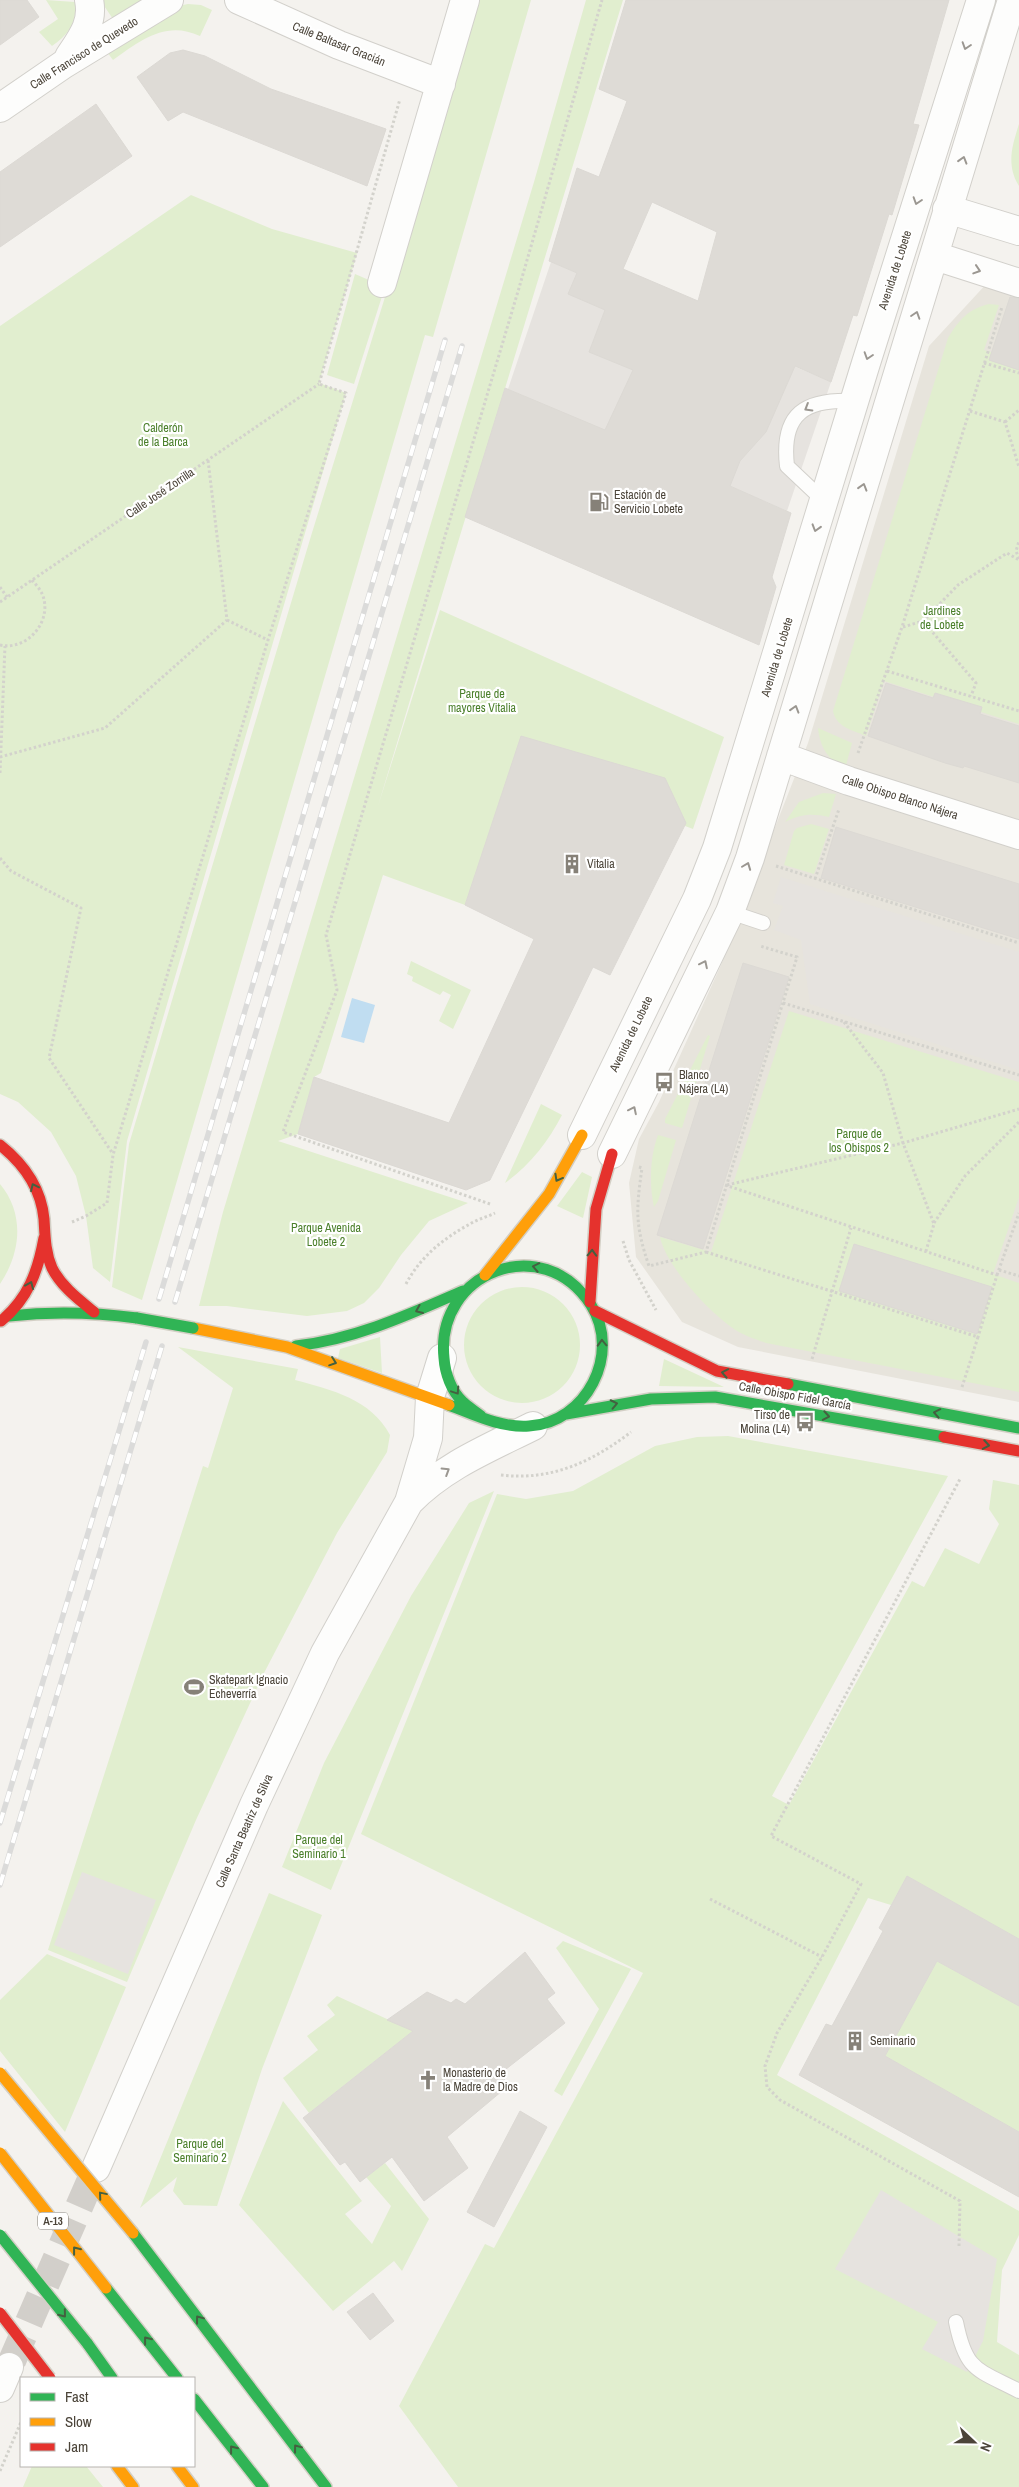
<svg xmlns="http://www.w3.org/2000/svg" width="1019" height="2487" font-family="'Archivo Narrow',sans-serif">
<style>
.residential{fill:#e7e4dc}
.green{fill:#e1eecf;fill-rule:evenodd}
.parking{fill:#e6e3df}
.water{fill:#c0ddf1}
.building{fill:#dedbd6;stroke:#dcd9d4;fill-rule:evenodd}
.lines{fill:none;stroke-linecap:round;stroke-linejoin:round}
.street-tunnel{stroke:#d2cfca;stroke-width:28;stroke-dasharray:28 14;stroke-linecap:butt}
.lane-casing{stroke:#d2d0cb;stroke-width:16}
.street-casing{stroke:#d2d0cb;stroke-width:30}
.fast-casing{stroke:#d3cfc5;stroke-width:14}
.slow-casing{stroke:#d3cfc5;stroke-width:14}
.jam-casing{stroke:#d3cfc5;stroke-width:14}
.path{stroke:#d3d2cc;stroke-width:3;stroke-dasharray:2.5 2.5;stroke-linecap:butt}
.lane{stroke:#fdfdfc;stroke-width:14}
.street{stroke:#fdfdfc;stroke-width:28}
.fast{stroke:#30b455;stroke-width:11}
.slow{stroke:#ff9f0a;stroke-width:11}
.jam{stroke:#e5322d;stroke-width:11}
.rail-casing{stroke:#dbdbda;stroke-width:5.5}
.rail{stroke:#fff;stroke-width:4;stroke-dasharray:11;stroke-linecap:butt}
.fast-bridge-casing{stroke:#d3cfc5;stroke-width:14;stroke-linecap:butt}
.slow-bridge-casing{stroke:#d3cfc5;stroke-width:14;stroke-linecap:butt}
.jam-bridge-casing{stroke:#d3cfc5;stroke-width:14;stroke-linecap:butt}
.fast-bridge{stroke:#30b455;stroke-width:11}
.slow-bridge{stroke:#ff9f0a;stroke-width:11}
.jam-bridge{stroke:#e5322d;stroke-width:11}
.oneway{stroke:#9b9791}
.oneway2{stroke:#446040}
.labels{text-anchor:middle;stroke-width:4.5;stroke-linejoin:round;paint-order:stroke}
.shield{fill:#fff;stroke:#817c74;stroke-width:1}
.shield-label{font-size:11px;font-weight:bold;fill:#4b4439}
.street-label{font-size:12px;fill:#4b4439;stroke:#fff}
.park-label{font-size:12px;fill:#4a7f2a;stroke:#fff}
.poi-label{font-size:12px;fill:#4b4439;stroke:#fff;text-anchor:start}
</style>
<rect width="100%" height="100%" fill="#f4f2ee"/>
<path class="residential" d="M989,281l30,10v1111l-281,-55 -56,-25 -46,-65 -7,-74 10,-44 20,-37 62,-137 87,-222 121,-397z"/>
<path class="green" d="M46,0l29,2c2,21 -6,32 -23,44l-13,-14 19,-13z
M100,0h50l-37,19z
M477,0h54l-98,337 -8,-2 -283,965 -30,-13 17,-143 182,-608z
M586,0h37c-81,269 -164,537 -245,806l62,-196 284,127 -31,92 -179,-68 -49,144 -82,-30 -62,198 -7,4 -16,57 -20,7 190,62 -39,18 -28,34 -22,33 -15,15 -17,8 -40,5 -80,-10h-28l24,-94 311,-1030z
M188,4l13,1 11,5 -12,26c-34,-16 -59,4 -87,24l-6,-8 71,-46z
M1019,124v62c-13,-21 -7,-40 0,-62z
M191,195l81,34 85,24 -38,130 27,10 -219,748 -17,141 -17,-14 -7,-52 -10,-40 -25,-44 -33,-30 -18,-8v-768z
M355,274l30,13 -31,97 -27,-9z
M989,304l10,1 -15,45 35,11v363l-135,-43 -18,55c-14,-6 -30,-9 -33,-25l115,-373c11,-18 20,-29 41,-34z
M818,728l34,15 -7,26c-17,-10 -25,-21 -27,-41z
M823,793l13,1 -7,23c-18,-4 -28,-3 -44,5l14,-20z
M811,824l18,5 -15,45 -30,-9 10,-34 3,-3z
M411,961l60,29 -18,39 -14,-8 12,-26 -8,-4 -3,4 -28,-14 1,-4 -6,-3z
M789,1011l230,71v115l-26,77 26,9v109l-253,-49c-10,-4 -22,-7 -32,-14 -24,-16 -68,-63 -74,-92l51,15zM854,1244l137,43 -14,47 -137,-43z
M708,1035l2,1 -28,92 -17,-5v-4z
M541,1104l21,11c-14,27 -32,50 -57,68z
M658,1135l18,5 -18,61 -4,6c-5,-22 -4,-51 4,-72z
M582,1172l10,5 -9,41 -26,-12z
M0,1184c25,30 21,69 0,100z
M464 1345a58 58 0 1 1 116 0a58 58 0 1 1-116 0Z
M380,1337l2,36 -44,-15 2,-9z
M178,1347l120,22 -3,11c37,10 76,19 95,55l-3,17 -50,81 -73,140 -68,147 -69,162 -79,-32 155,-484 5,2 25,-80z
M664,1359l60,28 -65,-1z
M728,1436l220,40 -176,320 17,9 123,-224 12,6 21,-39 34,16 20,-40 -10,-15 4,-29 26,5v454l-112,-63 -16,29 -23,-7 -91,177 242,136v24l-17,35 -5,72 22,13v132h-561l-59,-81 86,-162 9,4 149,-275 -282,-139 136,-340 29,5 47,-8 82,-45 42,-9z
M494,1491l-163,399 -49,-23 42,-104 87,-167 58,-93z
M269,1893l53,22 -60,154 -45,137 -33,-1 -11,-14 4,-14 -37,31z
M563,1941l68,28 -69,127 -8,-5 45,-82 -43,-61z
M47,1954l79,33 -61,145 -65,-81v-51z
M937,1961l82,45v126l-134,-76z
M337,1996l76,35 -104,82 -26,-35 35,-28 -11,-14 28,-21 -8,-10z
M283,2101l79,100 -17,13 27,30 19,-38 -25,-29 19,-14 44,56 -27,52 -8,-10 -61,50 -94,-106z
M32,2466h54l17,21h-80z"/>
<path class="parking" d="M551,262l280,120 -44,129 -279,-122z
M781,877l238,75v118l-209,-66 -9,-64 -27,-10 9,-24 -10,-3z
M82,1872l74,28 -28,74 -74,-29z
M881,2190l116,69 -14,82 -16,31 -45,-23 16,-27 -103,-53z"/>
<path class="water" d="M352,998l23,7 -11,38 -23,-6z"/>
<path class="building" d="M0,0h27l12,17 -39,28z
M626,0h323l-36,124 6,1 -27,90 -3,-1 -32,102 -4,-1 -22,67 -36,-16 -29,66 -26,29 -10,25 61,27 -19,64 4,10 -17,58 -294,-128 40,-129 100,42 28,-60 -44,-18 16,-42 -37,-16 9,-21 -28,-12 28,-93 22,9 28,-76 -28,-12zM652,202l65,30 -19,69 -75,-32z
M183,50l22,6 66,33 115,40 -19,57 -184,-74 -15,9 -31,-44 33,-24z
M96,104l36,52 -132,91v-75z
M1010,297l9,1v72l-30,-10z
M886,683l47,15 2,-5 47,14 -2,7 39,12v57l-55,-17 -1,2 -18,-5 -77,-27z
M521,736l144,42 21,45 -76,152 -17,-8 -103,213 -24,10 -168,-56 16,-57 135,46 85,-184 -69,-34z
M836,827l183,57v55l-198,-61z
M743,963l46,14 -86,272 -46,-14z
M854,1244l138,43 -15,47 -138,-43z
M907,1876l112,63v67l-82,-45 -52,95 134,76v65l-220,-122 27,-51 6,2 27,-50 24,-45 -4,-3z
M525,1952l30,41 -8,6 18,24 -64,50 7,13 -61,51 21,31 -44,33 -32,-44 -32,25 -15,-20 -5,3 -37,-47 110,-87 -26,-11 40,-28 24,11 5,-4 9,5z
M520,2111l27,16 -53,100 -27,-15z
M373,2293l21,28 -24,19 -23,-28z"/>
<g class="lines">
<path class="street-tunnel" d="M12,2361l84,-193"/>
<defs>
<path id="lane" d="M824,501l-37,-35c-6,-53 18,-67 67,-65
M730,912l33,11
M956,2322c10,50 21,47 63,69"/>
<path id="street" d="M239,0l100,45 102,39
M69,57c12,-18 25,-34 20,-57
M0,108l64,-44 105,-64
M947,209l72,22
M935,256l84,27
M382,283l83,-283
M781,756l68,25 170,54
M582,1135l115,-236 20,-51 149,-485 115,-363
M612,1154l118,-242 20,-54 262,-858
M409,1502c35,-36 80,-54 124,-76
M96,2168l158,-363 71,-152 84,-151 19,-64 2,-41 12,-39
M0,2388l9,-21"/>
<path id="fast" d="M9,1316c44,-5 84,-4 128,2
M296,1346c60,-7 112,-31 167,-55
M788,1384l231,44
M449,1405c26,10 52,23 80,21 57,-3 93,-72 62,-121 -48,-75 -156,-33 -147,53 1,15 7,33 19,44 5,5 12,9 18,14
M566,1414l85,-15 64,-2 229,40
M133,2233l193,254
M106,2288l71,90
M87,2343l25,35
M194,2399l69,88"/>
<path id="slow" d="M485,1275l64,-81 33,-59
M193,1328l94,19 162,58
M117,2466l16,21
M177,2466l16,21"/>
<path id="jam" d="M0,1145c24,19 41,43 44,74 1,16 1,33 8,49 9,18 26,31 42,44
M590,1302l6,-93 16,-55
M595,1311l122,60 71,13
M1,1321c27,-22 37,-50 43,-83
M944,1437l75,14"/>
</defs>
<use href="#lane" class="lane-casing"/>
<use href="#street" class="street-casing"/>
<use href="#fast" class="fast-casing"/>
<use href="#slow" class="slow-casing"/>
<use href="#jam" class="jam-casing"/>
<path class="path" d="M984,363l35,10
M970,411l35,11 14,45
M1005,422l14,-12
M1019,559l-3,-8 3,-10
M0,587l7,10
M0,602l319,-218
M227,620l41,20
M923,621l53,62 -5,13
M903,627l20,-6 35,-36 49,-32 12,7
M0,645c27,6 52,-23 43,-49 -2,-6 -7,-11 -11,-16
M887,671l132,40
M858,753l44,-126 100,-320
M0,757l105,-29 122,-108 -19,-160
M0,773l5,-127
M0,858l11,13 70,37 -32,150 64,96
M776,866l243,77
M815,879l24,-70
M783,1003l236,72
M844,1022l39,51 20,70 31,81 -8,27
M639,1167l3,1c-6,42 -7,57 7,98l57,-14 91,-295 -37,-11
M725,1185l272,90 -19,62
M727,1185l176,-42 116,-34
M490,1204l-207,-72 54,-142 -11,-55 193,-647 83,-288
M72,1222l14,-6 21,-13 6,-48 155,-515 78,-247 -27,-9 81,-285
M934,1223l31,-47 54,-54
M623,1241l6,19 27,50
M706,1252l272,85 -16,50
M999,1270l20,6
M997,1275l22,-62
M406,1284c14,-27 38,-46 64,-60 8,-5 17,-7 25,-11
M812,1359l39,-131
M501,1475c50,6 91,-13 130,-43
M710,1899l112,58
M959,2246l1,-45 -180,-101 -13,-13 -2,-21 12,-33 45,-76 39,-73 -90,-48 189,-357
M0,2471l21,-49"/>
<use href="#lane" class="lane"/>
<use href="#street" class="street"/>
<use href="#fast" class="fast"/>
<use href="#slow" class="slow"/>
<use href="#jam" class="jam"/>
<defs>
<path id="rail" d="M159,1299l286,-959
M175,1302l287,-956
M0,1823l146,-481
M0,1885l162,-539"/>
</defs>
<use href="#rail" class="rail-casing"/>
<use href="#rail" class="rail"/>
<defs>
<path id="fast-bridge" d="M137,1318l56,10
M0,2235l87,108"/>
<path id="slow-bridge" d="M0,2073l133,160
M0,2153l106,135"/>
<path id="jam-bridge" d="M0,2313l50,65"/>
</defs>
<use href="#fast-bridge" class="fast-bridge-casing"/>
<use href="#slow-bridge" class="slow-bridge-casing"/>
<use href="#jam-bridge" class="jam-bridge-casing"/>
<use href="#fast-bridge" class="fast-bridge"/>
<use href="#slow-bridge" class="slow-bridge"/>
<use href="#jam-bridge" class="jam-bridge"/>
</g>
<defs><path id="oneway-chevron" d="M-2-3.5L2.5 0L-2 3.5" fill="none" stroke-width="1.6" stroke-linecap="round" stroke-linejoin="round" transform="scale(1.25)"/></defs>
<g class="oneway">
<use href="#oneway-chevron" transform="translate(966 46) rotate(108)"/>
<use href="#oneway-chevron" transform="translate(963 160) rotate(-73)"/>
<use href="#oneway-chevron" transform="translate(917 201) rotate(108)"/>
<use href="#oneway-chevron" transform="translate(977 270) rotate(18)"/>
<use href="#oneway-chevron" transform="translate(916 315) rotate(-72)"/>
<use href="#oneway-chevron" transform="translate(868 356) rotate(108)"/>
<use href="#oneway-chevron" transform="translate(808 408) rotate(149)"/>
<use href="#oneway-chevron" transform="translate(863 487) rotate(-73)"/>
<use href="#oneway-chevron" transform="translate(816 528) rotate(107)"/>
<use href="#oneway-chevron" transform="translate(795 709) rotate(-73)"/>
<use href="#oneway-chevron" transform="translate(747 866) rotate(-69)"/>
<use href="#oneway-chevron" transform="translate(704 964) rotate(-64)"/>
<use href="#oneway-chevron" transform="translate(633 1110) rotate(-64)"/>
<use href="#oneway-chevron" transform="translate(446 1471) rotate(-32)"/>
</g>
<g class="oneway2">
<use href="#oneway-chevron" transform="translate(558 1178) rotate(119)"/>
<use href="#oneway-chevron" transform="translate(34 1187) rotate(-115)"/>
<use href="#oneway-chevron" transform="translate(592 1253) rotate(-88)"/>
<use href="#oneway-chevron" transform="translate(536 1267) rotate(-169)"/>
<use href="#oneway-chevron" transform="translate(30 1285) rotate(-67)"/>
<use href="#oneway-chevron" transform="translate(419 1310) rotate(157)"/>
<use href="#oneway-chevron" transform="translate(602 1343) rotate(-92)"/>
<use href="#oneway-chevron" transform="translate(333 1362) rotate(19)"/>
<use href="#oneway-chevron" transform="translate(725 1373) rotate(-169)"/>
<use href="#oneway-chevron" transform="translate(456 1391) rotate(56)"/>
<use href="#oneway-chevron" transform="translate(614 1404) rotate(-12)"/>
<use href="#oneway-chevron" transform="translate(937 1413) rotate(-169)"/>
<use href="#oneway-chevron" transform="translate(826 1416) rotate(10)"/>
<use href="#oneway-chevron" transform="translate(986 1445) rotate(10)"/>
<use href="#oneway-chevron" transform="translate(102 2195) rotate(-130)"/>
<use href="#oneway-chevron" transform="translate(76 2250) rotate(-128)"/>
<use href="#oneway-chevron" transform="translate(63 2314) rotate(51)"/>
<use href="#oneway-chevron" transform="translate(199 2319) rotate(-127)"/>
<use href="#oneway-chevron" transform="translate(147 2340) rotate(-128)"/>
<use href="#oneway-chevron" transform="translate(297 2448) rotate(-127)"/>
<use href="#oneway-chevron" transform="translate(233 2449) rotate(-128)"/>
</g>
<defs>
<symbol id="fuel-bare" viewBox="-9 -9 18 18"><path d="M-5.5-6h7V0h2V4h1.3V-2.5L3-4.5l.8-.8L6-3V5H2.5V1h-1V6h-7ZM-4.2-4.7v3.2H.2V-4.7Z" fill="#868178" stroke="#fff" stroke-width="2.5" paint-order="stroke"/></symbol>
<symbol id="building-bare" viewBox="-9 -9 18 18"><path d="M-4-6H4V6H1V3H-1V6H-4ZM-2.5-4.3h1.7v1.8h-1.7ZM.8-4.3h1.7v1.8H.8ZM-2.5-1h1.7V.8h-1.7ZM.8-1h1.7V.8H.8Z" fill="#868178" stroke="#fff" stroke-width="2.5" paint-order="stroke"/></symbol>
<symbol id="bus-bare" viewBox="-9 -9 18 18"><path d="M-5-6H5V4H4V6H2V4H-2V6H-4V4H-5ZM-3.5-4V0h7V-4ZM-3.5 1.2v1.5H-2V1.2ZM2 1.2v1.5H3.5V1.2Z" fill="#868178" stroke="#fff" stroke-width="2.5" paint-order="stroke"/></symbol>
<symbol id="stadium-bare" viewBox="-9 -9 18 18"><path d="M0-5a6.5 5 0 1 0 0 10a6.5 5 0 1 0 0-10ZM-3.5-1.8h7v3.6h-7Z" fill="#868178" stroke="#fff" stroke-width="2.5" paint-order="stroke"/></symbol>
<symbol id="church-bare" viewBox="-9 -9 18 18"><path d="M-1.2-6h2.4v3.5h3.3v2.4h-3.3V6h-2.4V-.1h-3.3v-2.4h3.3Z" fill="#868178" stroke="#fff" stroke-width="2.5" paint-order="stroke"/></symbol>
</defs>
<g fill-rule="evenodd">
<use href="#fuel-bare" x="585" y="488" width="28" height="28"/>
<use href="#building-bare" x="558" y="850" width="28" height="28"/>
<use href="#bus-bare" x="650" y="1068" width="28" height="28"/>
<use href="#bus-bare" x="791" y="1408" width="28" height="28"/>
<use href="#stadium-bare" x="180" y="1673" width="28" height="28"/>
<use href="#building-bare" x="841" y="2027" width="28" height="28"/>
<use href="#church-bare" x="414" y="2066" width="28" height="28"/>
</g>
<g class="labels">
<rect class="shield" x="38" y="2212.5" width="30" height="17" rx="4"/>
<g class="shield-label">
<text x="53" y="2225">A-13</text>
</g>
<g class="street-label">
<text transform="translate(339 44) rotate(22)" y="4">Calle Baltasar Gracián</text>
<text transform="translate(84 53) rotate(-32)" y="4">Calle Francisco de Quevedo</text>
<text transform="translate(895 270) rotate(-72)" y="4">Avenida de Lobete</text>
<text transform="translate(160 493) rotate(-34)" y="4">Calle José Zorrilla</text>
<text transform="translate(777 657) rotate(-73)" y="4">Avenida de Lobete</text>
<text transform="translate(900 797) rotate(18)" y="4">Calle Obispo Blanco Nájera</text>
<text transform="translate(631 1034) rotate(-64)" y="4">Avenida de Lobete</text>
<text transform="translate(795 1396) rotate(10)" y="4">Calle Obispo Fidel García</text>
<text transform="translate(244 1831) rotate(-66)" y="4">Calle Santa Beatriz de Silva</text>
</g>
<g class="park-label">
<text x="163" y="432">Calderón<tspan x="163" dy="14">de la Barca</tspan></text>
<text x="942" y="615">Jardines<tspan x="942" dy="14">de Lobete</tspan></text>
<text x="482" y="698">Parque de<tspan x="482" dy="14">mayores Vitalia</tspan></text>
<text x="859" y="1138">Parque de<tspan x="859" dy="14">los Obispos 2</tspan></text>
<text x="326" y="1232">Parque Avenida<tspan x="326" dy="14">Lobete 2</tspan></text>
<text x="319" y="1844">Parque del<tspan x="319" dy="14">Seminario 1</tspan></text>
<text x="200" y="2148">Parque del<tspan x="200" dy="14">Seminario 2</tspan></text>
</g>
<g class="poi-label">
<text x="614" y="499">Estación de<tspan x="614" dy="14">Servicio Lobete</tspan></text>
<text x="587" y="868">Vitalia</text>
<text x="679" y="1079">Blanco<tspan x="679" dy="14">Nájera (L4)</tspan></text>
<text x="790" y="1419" text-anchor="end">Tirso de<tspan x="790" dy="14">Molina (L4)</tspan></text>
<text x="209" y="1684">Skatepark Ignacio<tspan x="209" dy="14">Echeverría</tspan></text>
<text x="870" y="2045">Seminario</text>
<text x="443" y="2077">Monasterio de<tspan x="443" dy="14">la Madre de Dios</tspan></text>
</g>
</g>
<rect x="20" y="2377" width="175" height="90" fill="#ffffff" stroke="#b7b4b0"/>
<rect x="30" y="2393" width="25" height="8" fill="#30b455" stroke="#b7b4b0"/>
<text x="65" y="2402" font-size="15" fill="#4b4439">Fast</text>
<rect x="30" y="2418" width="25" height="8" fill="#ff9f0a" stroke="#b7b4b0"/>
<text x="65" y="2427" font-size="15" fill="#4b4439">Slow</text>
<rect x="30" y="2443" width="25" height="8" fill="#e5322d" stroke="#b7b4b0"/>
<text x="65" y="2452" font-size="15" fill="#4b4439">Jam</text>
<g transform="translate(974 2442) rotate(112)" stroke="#ffffff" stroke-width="4" paint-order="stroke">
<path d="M0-4L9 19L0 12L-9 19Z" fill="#4b4439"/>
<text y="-8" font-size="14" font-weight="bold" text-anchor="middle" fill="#4b4439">N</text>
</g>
</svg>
